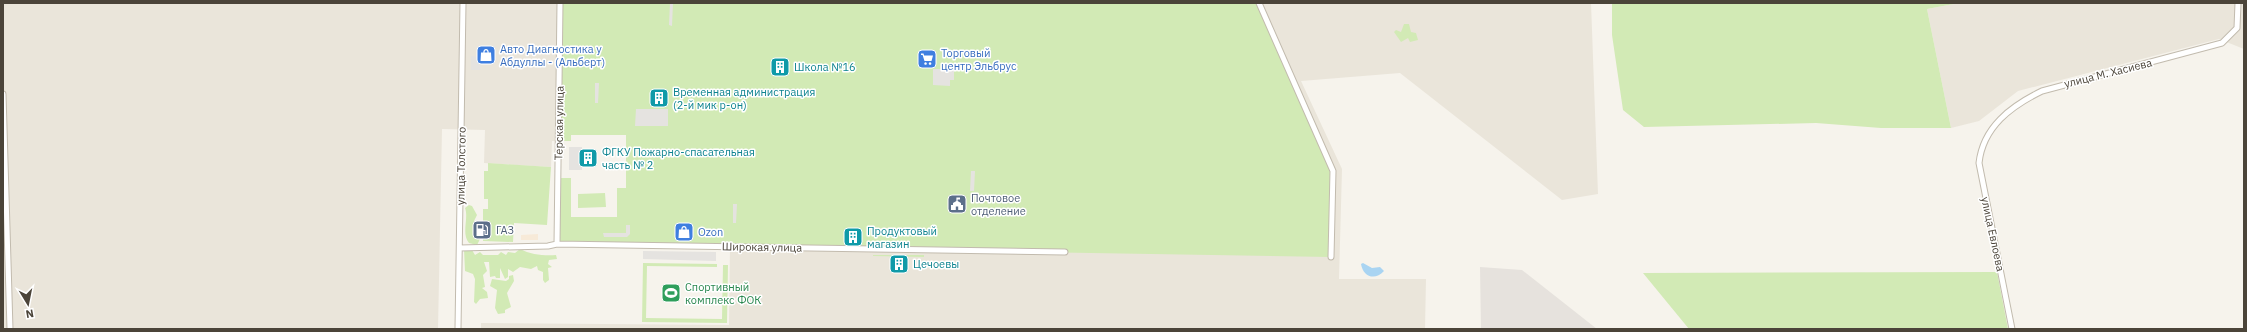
<svg xmlns="http://www.w3.org/2000/svg" width="2247" height="332" font-family="'IBM Plex Sans',sans-serif">
<style>
.residential{fill:#eae5da}
.commercial{fill:#f7ead8}
.industrial{fill:#e6e2dd}
.green{fill:#d2eab5}
.parking{fill:#e5e3e0}
.water{fill:#a9d4f2}
.lines{fill:none;stroke-linecap:round;stroke-linejoin:round}
.minor-casing{stroke:#c2bbae;stroke-width:7}
.minor{stroke:#fff;stroke-width:5}
.labels{text-anchor:middle;stroke-width:3;stroke-linejoin:round;paint-order:stroke}
.shop-label{font-size:11px;fill:#366cbe;stroke:#fff;text-anchor:start}
.culture-label{font-size:11px;fill:#0d838f;stroke:#fff;text-anchor:start}
.street-label{font-size:11px;fill:#4b4439;stroke:#fff}
.service-label{font-size:11px;fill:#4e5e75;stroke:#fff;text-anchor:start}
.leisure-label{font-size:11px;fill:#27864d;stroke:#fff;text-anchor:start}
</style>
<rect width="100%" height="100%" fill="#f6f3ec"/>
<path class="residential" d="M3,3h1588l7,191 -36,6 -162,-127 -99,8 41,88 -3,110h87l-1,50h-944v-6l248,2 1,-79 -104,-111h-55v6h-19l-1,26 -67,-4 1,-33 -43,-1 -4,200h-435z
M1959,3h285v46l-25,-10 -201,52 -39,30 -28,7 -24,-119z"/>
<path class="commercial" d="M538,234v6h-17v-5z"/>
<path class="industrial" d="M1480,267l42,3 75,59h-116z"/>
<path class="green" d="M560,3h699l74,168 -2,86 -774,-13 1,-66h13v39h46v-29h9v-53h-55v6h-13z
M1612,3h347l-32,6 24,119h-70l-65,-5 -172,4 -21,-17 -11,-75z
M1404,24h5l2,8 5,1 2,7 -8,2 -2,-4 -7,4 -7,-10 2,-2 5,2z
M488,163l63,4 -4,58 -33,-2 -1,19 -30,-1v-32h5v-10h-4v-28h4z
M605,193l1,14 -28,1v-14z
M469,205l3,1 5,9 -3,6 6,18 -3,6 -8,-2c-8,-9 0,-25 -4,-35z
M464,249l8,1 3,5 5,-3 3,3h15l3,-3 5,3 2,-3 7,1 5,-4c11,6 26,7 36,6l1,4 -8,1 -1,4 4,3 -4,1 1,12 -4,3 -2,-3v-8l-5,-2 -1,-4 -6,3 -11,-2 -7,5 -5,-3v8l-3,2 -5,-11v10h-4l-1,-2 -5,1 -1,-15h-5l3,9 -4,4 2,12 -3,1 5,4 1,6 -8,1 -4,5 -2,-2 1,-23 -2,-5 -8,-3z
M873,255h51v2l-51,-1z
M643,263l74,1v3l-70,-1 -1,52 76,1 1,-54h5l-1,58 -85,-1z
M1997,272l11,57h-319l-46,-56z
M513,275l1,6 -7,12 4,14 -6,3v3l-7,1 -3,-6 2,-18 -7,-4 2,-7 14,2 3,-2v-3z"/>
<path class="parking" d="M670,3h3l-1,23 -3,-1z
M471,56l10,1 -1,13h-9z
M933,69h21v11h-4v6l-17,-1z
M595,83h4l-1,20h-3z
M636,109h32v17h-33z
M569,147h13v23h-13z
M971,171h4l-1,20h-4z
M733,204h4l-1,19h-3z
M626,225h4v9l-3,3h-23l-1,-4h23z
M643,251l73,1v9l-73,-2z"/>
<path class="water" d="M1363,263l9,5 8,-1 4,4c-9,10 -21,6 -23,-7z"/>
<g class="lines">
<defs>
<path id="minor" d="M1259,3l74,168 -2,86
M3,94l7,235
M557,244l3,-241
M460,248l88,-2 9,-2 508,8
M458,329l5,-326
M2012,329l-33,-166c4,-36 32,-57 63,-72l180,-48 15,-15 1,-25"/>
</defs>
<use href="#minor" class="minor-casing"/>
<use href="#minor" class="minor"/>
</g>
<defs>
<symbol id="shop-square" viewBox="-11 -11 22 22"><rect x="-9" y="-9" width="18" height="18" rx="4" fill="#3f7fe0" stroke="#fff"/><path d="M-5-2.5h2.3a2.7 3.5 0 0 1 5.4 0H5L5.5 6h-11ZM-1.5-2.5h3a1.5 2.3 0 0 0-3 0Z" fill="#fff"/></symbol>
<symbol id="supermarket-square" viewBox="-11 -11 22 22"><rect x="-9" y="-9" width="18" height="18" rx="4" fill="#3f7fe0" stroke="#fff"/><path d="M-6-5.5h2.5l.6 2H6L4.5 2H-2.5L-4.4-4H-6ZM-1.5 3.2a1.3 1.3 0 1 0 .1 0ZM3 3.2a1.3 1.3 0 1 0 .1 0Z" fill="#fff"/></symbol>
<symbol id="building-square" viewBox="-11 -11 22 22"><rect x="-9" y="-9" width="18" height="18" rx="4" fill="#0f9aa8" stroke="#fff"/><path d="M-4-6H4V6H1V3H-1V6H-4ZM-2.5-4.3h1.7v1.8h-1.7ZM.8-4.3h1.7v1.8H.8ZM-2.5-1h1.7V.8h-1.7ZM.8-1h1.7V.8H.8Z" fill="#fff"/></symbol>
<symbol id="civic-square" viewBox="-11 -11 22 22"><rect x="-9" y="-9" width="18" height="18" rx="4" fill="#5c6f8a" stroke="#fff"/><path d="M-.6-6.5H3V-4.5H.6V-3L4-1V1h2V6H-6V1h2V-1L-.6-3ZM-1.2 2.5V6h2.4V2.5Z" fill="#fff"/></symbol>
<symbol id="fuel-square" viewBox="-11 -11 22 22"><rect x="-9" y="-9" width="18" height="18" rx="4" fill="#5c6f8a" stroke="#fff"/><path d="M-5.5-6h7V0h2V4h1.3V-2.5L3-4.5l.8-.8L6-3V5H2.5V1h-1V6h-7ZM-4.2-4.7v3.2H.2V-4.7Z" fill="#fff"/></symbol>
<symbol id="stadium-square" viewBox="-11 -11 22 22"><rect x="-9" y="-9" width="18" height="18" rx="4" fill="#2e9e5b" stroke="#fff"/><path d="M0-5a6.5 5 0 1 0 0 10a6.5 5 0 1 0 0-10ZM-3.5-1.8h7v3.6h-7Z" fill="#fff"/></symbol>
</defs>
<g fill-rule="evenodd">
<use href="#shop-square" x="475" y="44" width="22" height="22"/>
<use href="#supermarket-square" x="916" y="48" width="22" height="22"/>
<use href="#building-square" x="769" y="56" width="22" height="22"/>
<use href="#building-square" x="648" y="87" width="22" height="22"/>
<use href="#building-square" x="577" y="147" width="22" height="22"/>
<use href="#civic-square" x="946" y="193" width="22" height="22"/>
<use href="#fuel-square" x="471" y="219" width="22" height="22"/>
<use href="#shop-square" x="673" y="221" width="22" height="22"/>
<use href="#building-square" x="842" y="226" width="22" height="22"/>
<use href="#building-square" x="888" y="253" width="22" height="22"/>
<use href="#stadium-square" x="660" y="282" width="22" height="22"/>
</g>
<g class="labels">
<g class="shop-label">
<text x="500" y="53">Авто Диагностика у<tspan x="500" dy="13">Абдуллы - (Альберт)</tspan></text>
<text x="941" y="57">Торговый<tspan x="941" dy="13">центр Эльбрус</tspan></text>
<text x="698" y="236">Ozon</text>
</g>
<g class="culture-label">
<text x="794" y="71">Школа №16</text>
<text x="673" y="96">Временная администрация<tspan x="673" dy="13">(2-й мик р-он)</tspan></text>
<text x="602" y="156">ФГКУ Пожарно-спасательная<tspan x="602" dy="13">часть № 2</tspan></text>
<text x="867" y="235">Продуктовый<tspan x="867" dy="13">магазин</tspan></text>
<text x="913" y="268">Цечоевы</text>
</g>
<g class="street-label">
<text transform="translate(2108 73) rotate(-14)" y="4">улица М. Хасиева</text>
<text transform="translate(559 123) rotate(-89)" y="4">Терская улица</text>
<text transform="translate(461 166) rotate(-89)" y="4">улица Толстого</text>
<text transform="translate(1993 234) rotate(78)" y="4">улица Евлоева</text>
<text transform="translate(762 247) rotate(1)" y="4">Широкая улица</text>
</g>
<g class="service-label">
<text x="971" y="202">Почтовое<tspan x="971" dy="13">отделение</tspan></text>
<text x="496" y="234">ГАЗ</text>
</g>
<g class="leisure-label">
<text x="685" y="291">Спортивный<tspan x="685" dy="13">комплекс ФОК</tspan></text>
</g>
</g>
<rect width="2247" height="332" fill="none" stroke="#4b4439" stroke-width="8"/>
<g transform="translate(28 304) rotate(170)" stroke="#ffffff" stroke-width="3" paint-order="stroke">
<path d="M0-3L7 15L0 10L-7 15Z" fill="#4b4439"/>
<text y="-6" font-size="11" font-weight="bold" text-anchor="middle" fill="#4b4439">N</text>
</g>
</svg>
